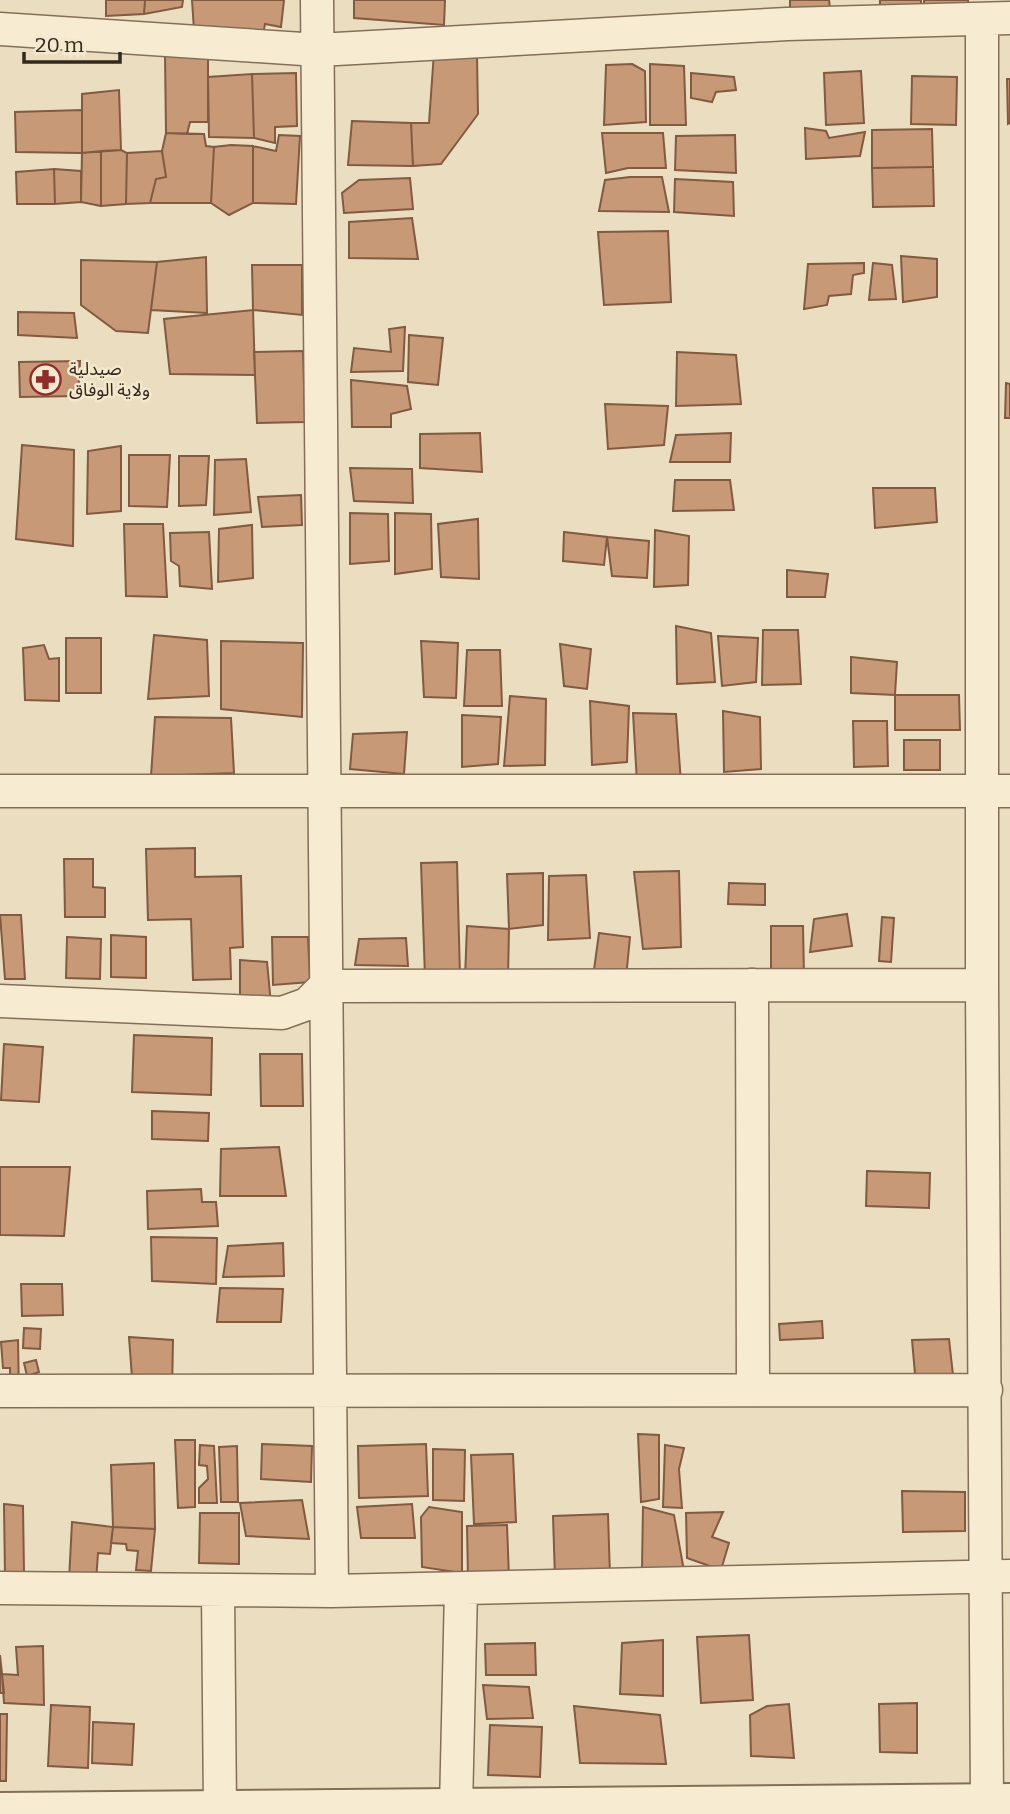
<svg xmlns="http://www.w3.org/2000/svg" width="1010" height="1814" font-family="Bitter,'Noto Sans Arabic',serif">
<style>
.building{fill:#c89977;stroke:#815a40;stroke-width:2}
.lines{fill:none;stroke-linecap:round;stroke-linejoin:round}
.minor-casing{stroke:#836f59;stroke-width:35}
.tertiary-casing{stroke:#836f59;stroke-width:42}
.minor{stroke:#f7ecd2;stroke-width:32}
.tertiary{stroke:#f7ecd2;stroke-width:38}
.labels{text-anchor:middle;stroke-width:5;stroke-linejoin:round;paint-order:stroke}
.poi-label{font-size:18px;fill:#33281d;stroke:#f3e9cf;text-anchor:start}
</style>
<rect width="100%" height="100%" fill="#ebdec0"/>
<path class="building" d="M106,0h39l-1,14 -38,2z
M145,0h38l-1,7 -38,7z
M192,0h92l-3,27 -16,-3 -2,11 -69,-5z
M354,0h91l-1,25 -90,-7z
M790,0h39l1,8 -40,1z
M880,0h41v14h-41z
M924,0h44v12h-44z
M434,52l43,3 1,59 -37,50 -28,2 -2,-43h18z
M165,55l43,3v64h-18l-3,12 -21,-1z
M632,64l13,7 1,51 -42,3 2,-60z
M650,64l34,2 2,59h-36z
M861,71l3,52 -38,2 -2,-52z
M296,73l1,53 -22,1v16l-21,-5 -2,-64z
M691,73l43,4 2,13 -20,2 -4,10 -21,-4z
M252,74l2,64 -45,-1 -1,-60z
M912,76l45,1 -1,48 -45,-1z
M1007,79h3v44l-2,1z
M119,90l2,60 -39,3v-59z
M82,110v43l-66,-1 -1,-40z
M352,121l59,2 2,43 -65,-1z
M805,128l21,3 3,7 36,-6 -5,24 -54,3z
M932,129l1,38 -61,1v-38z
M166,133l38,1 2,12 8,1 -3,56h-61l6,-24 10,-2 -4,-26z
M602,133h61l3,35h-38l-22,5z
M279,135l21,1 -4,68 -43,-1v-57l23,5z
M735,135l1,38 -61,-3 1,-34z
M231,145l22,1v57l-24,12 -18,-12 3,-56z
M121,150l6,3 -1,51 -25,2v-55z
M101,151v55l-20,-4 1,-49z
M162,151l4,26 -10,2 -6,24 -24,1 1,-51z
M933,167l1,39 -61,1 -1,-39z
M54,169l27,2v31l-26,2z
M54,169l1,35h-38l-1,-32z
M630,177h32l7,35 -70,-1 6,-31z
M410,178l3,31 -69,4 -2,-20 17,-13z
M675,179l58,3 1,34 -60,-4z
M412,218l6,41 -69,-1v-36z
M668,231l3,71 -67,3 -6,-73z
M901,256l36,3v38l-34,5z
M206,257l1,56 -56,-3 6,-48z
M81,260l76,2 -9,71 -32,-2 -35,-26z
M864,263v10l-11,2 -2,19 -22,2 -2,9 -23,4 4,-45z
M873,263l19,2 4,34 -27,1z
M252,265h50v50l-49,-5z
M253,310l2,65 -85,-1 -6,-55z
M18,312l56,1 3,25 -59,-3z
M405,327l-2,44 -52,1 3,-24 37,4 -2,-23z
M409,335l34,3 -5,47 -30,-3z
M303,351l2,71 -48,1 -3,-71z
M677,352l59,3 5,49 -65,2z
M80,361l-2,35 -58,1 -1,-35z
M351,380l56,6 4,23 -20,5v13h-39z
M1006,383l4,1v34h-5z
M605,404l63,2 -4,39 -56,4z
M480,433l2,39 -62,-4v-34z
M731,433l-1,29h-60l6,-27z
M22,445l52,5 -1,96 -57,-7z
M121,446v65l-34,3 1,-63z
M129,455h41l-3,52 -38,-1z
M179,456h30l-3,49 -27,1z
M246,459l5,53 -37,3 1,-55z
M350,468l62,1 1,34 -59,-2z
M675,480h55l4,30 -61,1z
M873,488h62l2,34 -62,6z
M301,495l1,30 -40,2 -4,-30z
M350,513l38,1 1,47 -39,3z
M395,513l36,1 1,55 -37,5z
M478,519l1,60 -38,-2 -3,-53z
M124,524h39l4,73 -41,-1z
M252,525l1,53 -35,4 1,-53z
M655,530l34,6 -1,49 -34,2z
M209,532l3,57 -32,-3 -1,-20 -8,-5 -1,-28z
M564,532l43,5 -3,28 -41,-4z
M607,537l42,4 -2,37 -35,-2z
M787,570l41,4 -3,23h-38z
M676,626l35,7 4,49 -38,2z
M763,630h35l3,54 -39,1z
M154,635l53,5 2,56 -61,3z
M718,636l40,2 -2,44 -34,4z
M66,638h35v55h-35z
M221,641l82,2 -1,74 -81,-8z
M421,641l37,2 -2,55 -32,-1z
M560,644l31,5 -4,40 -23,-3z
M44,645l5,14 10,-1v43l-34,-1 -2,-52z
M467,650h33l2,56h-38z
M851,657l46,5 -2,33 -44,-2z
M895,695h64l1,35h-65z
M510,696l36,3 -1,66 -41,1z
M590,701l39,5 -2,56 -35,3z
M723,711l37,6 1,52 -37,3z
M633,713l43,1 5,69h-44z
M462,715l39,2 -3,47 -36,3z
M155,717l76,1 3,55 -83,3z
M853,721h34l1,45 -34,1z
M407,732l-3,42 -54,-5 3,-35z
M904,740h36v30h-36z
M195,848v29l46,-1 2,71 -13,1 1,31 -38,1 -2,-61 -43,1 -2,-71z
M64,859h29v28l12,1v29h-40z
M457,862l3,114 -35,1 -4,-114z
M679,871l2,76 -38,2 -9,-77z
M543,873v52l-34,4 -2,-55z
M586,875l4,63 -42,2 1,-64z
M729,883l36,1v21l-37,-1z
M847,914l5,32 -42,6 4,-33z
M0,915h21l4,64h-20z
M882,917l12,1 -3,44 -12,-1z
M467,926l42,3 -1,49h-43z
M771,926h32l1,49h-33z
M599,933l31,4 -4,41 -33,-1z
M111,935l35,2v41l-35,-1z
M67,937l34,2 -1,40 -34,-1z
M272,937h36l2,45 -37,3z
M406,938l2,28 -53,-1 4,-26z
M240,960l27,2 4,42 -31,1z
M134,1035l78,3 -1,57 -79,-3z
M4,1044l39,3 -4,55 -38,-2z
M260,1054h42l1,52h-42z
M152,1111l57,2 -1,28 -56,-2z
M279,1147l7,49h-66l1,-47z
M0,1167h70l-6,69 -64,-1z
M867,1171l63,2 -1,35 -63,-2z
M201,1189l1,13h14l2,24 -70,3 -1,-38z
M151,1237l66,1 -1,46 -64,-3z
M283,1243l1,33 -61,1 5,-31z
M21,1284h41l1,31 -41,1z
M220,1288l63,1 -2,33h-64z
M822,1321l1,17 -43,2 -1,-16z
M24,1328l17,1 -1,20 -17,-1z
M129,1337l44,3 -1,51h-39z
M949,1339l4,36 -38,-1 -3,-34z
M18,1340l1,56 -17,-12 8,-10v-6h-7l-2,-26z
M36,1360l3,12 -12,4 -3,-13z
M638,1434l21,1v64l-18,3z
M175,1440h20v67l-17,1z
M262,1444l50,2 -1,36 -50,-3z
M426,1444l2,52 -69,2 -1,-52z
M200,1445l14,1 3,57h-18v-15l9,-9 -1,-13 -8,-1z
M665,1445l19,3 -5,21 3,39 -19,-1z
M237,1446l1,56h-17l-2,-55z
M433,1449l32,1 -1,51 -31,-1z
M513,1454l3,68 -42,2 -3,-69z
M154,1463l1,66 -42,-2 -2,-62z
M902,1491l63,1v39l-62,1z
M302,1500l7,39 -63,-3 -6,-33z
M4,1504l19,2 1,67 -19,3z
M412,1504l3,34h-54l-4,-31z
M429,1507l33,5v61l-40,-6 -1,-50z
M643,1507l31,8 10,56 -42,-3z
M723,1512l-11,25 17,6 -8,27 -34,-12 -1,-45z
M200,1513h39v51l-40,-1z
M608,1514l2,62 -55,2 -2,-62z
M72,1522l41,5 -3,27 -12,-1 -2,29 -27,-2z
M507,1525l2,52 -41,1 -1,-52z
M113,1527l42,2 -4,42 -15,-1 2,-19 -11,-1 -1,-6 -15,-1z
M749,1635l4,65 -52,3 -4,-66z
M663,1640v56l-43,-2 2,-51z
M535,1643l1,32h-50l-1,-31z
M43,1646l1,59 -40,-2 -2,-29 16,1 -2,-28z
M0,1655l4,38h-4z
M483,1685l46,2 4,31 -46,1z
M917,1703v50l-37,-1 -1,-48z
M789,1704l5,54 -43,-2 -1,-41 17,-9z
M51,1705l39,2 -2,61 -40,-2z
M574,1706l86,9 6,49 -86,-1z
M0,1714h7l-1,67h-6z
M93,1722l41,2 -2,41 -40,-2z
M490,1725l52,2 -2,50 -52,-2z"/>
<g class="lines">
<defs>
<path id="minor" d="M317,0l15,1591
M982,19v966l5,818
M0,29l318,21 469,-26 223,-6
M0,791h1010
M752,985l1,405
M0,1001l282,12 25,-9 18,-18 657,-1
M0,1391l986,-1
M0,1588l332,3 678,-15
M218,1592l2,218
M456,1808l5,-218"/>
<path id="tertiary" d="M0,1812l1010,-9"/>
</defs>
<use href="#minor" class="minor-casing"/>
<use href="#tertiary" class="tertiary-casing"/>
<use href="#minor" class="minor"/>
<use href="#tertiary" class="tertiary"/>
</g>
<defs>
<symbol id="pharmacy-ring" viewBox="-11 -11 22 22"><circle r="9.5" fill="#f3e9cf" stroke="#8f2c2c" stroke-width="1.5"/><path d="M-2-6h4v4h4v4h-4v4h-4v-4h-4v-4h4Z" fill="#8f2c2c"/></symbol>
</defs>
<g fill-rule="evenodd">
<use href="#pharmacy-ring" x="28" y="362" width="35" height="35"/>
</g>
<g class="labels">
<g class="poi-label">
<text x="69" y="375">صيدلية<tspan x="69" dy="21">ولاية الوفاق</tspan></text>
</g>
</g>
<path d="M24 52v10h96v-10" fill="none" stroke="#33281d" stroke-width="3.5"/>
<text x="35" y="52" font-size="21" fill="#33281d" stroke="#f3e9cf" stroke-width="5" paint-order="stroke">20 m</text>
</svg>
